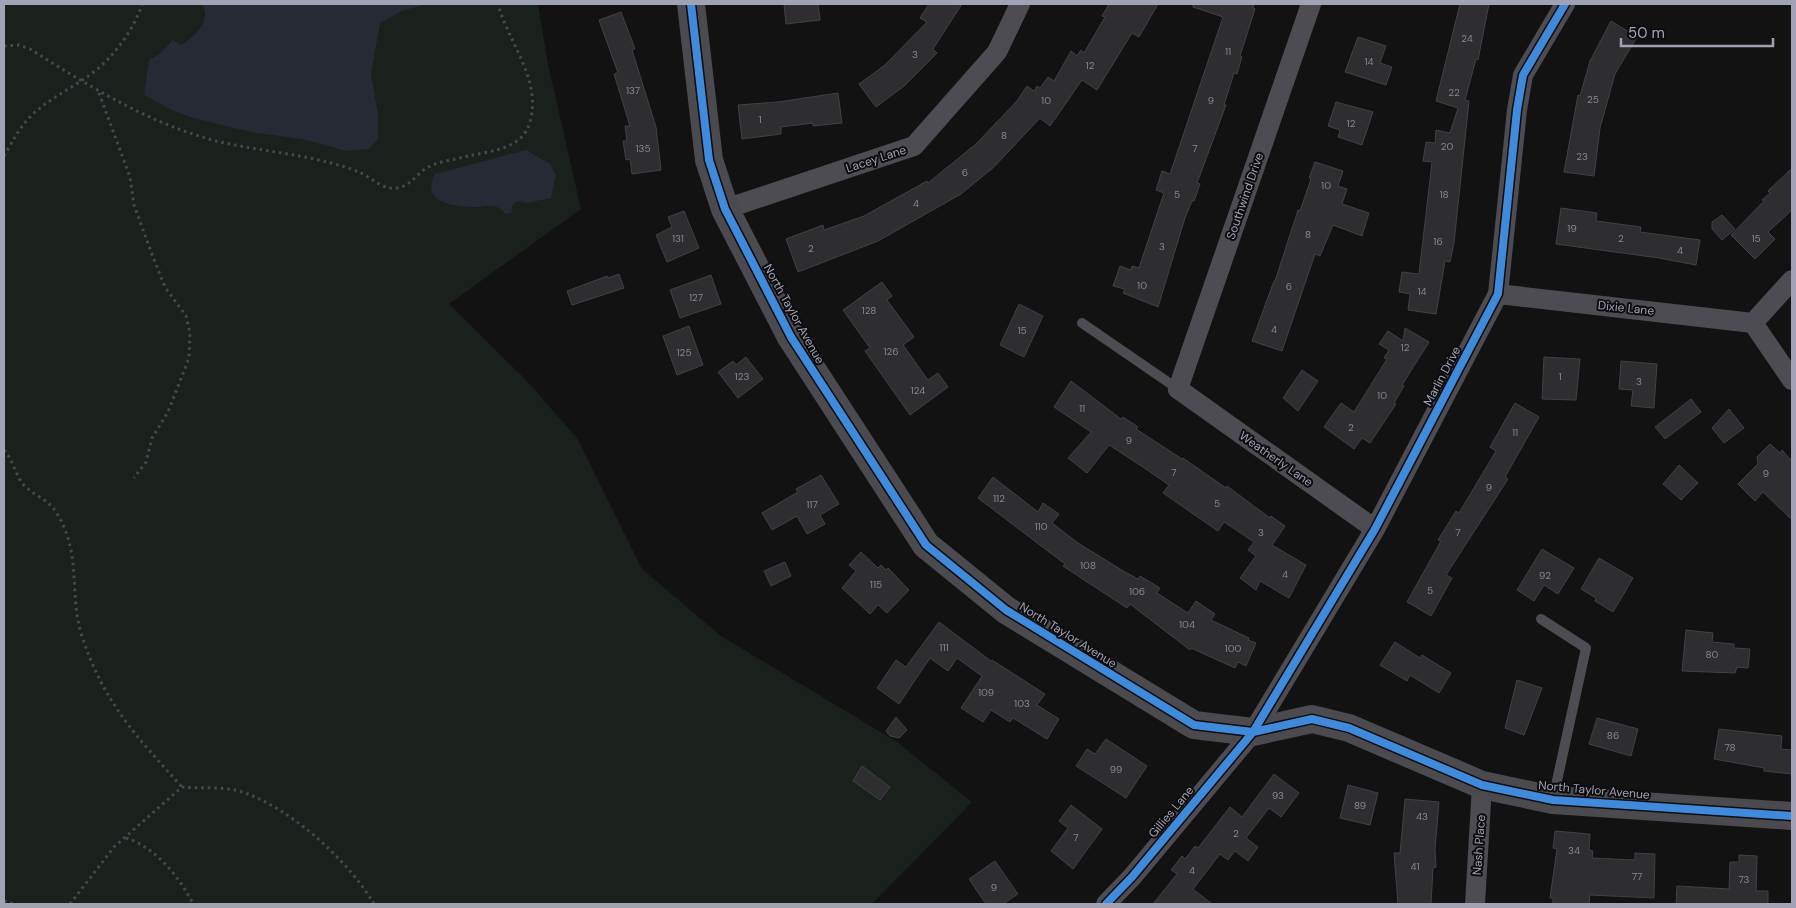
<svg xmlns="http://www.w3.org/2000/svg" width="1796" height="908" font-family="'DM Sans',sans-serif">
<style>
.green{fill:#1a211c}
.water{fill:#252a34}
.building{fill:#2e2e30;stroke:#414146}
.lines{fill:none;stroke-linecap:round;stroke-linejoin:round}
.path{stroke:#47484d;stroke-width:3;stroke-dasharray:2.5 4;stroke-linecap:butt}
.lane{stroke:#4c4c52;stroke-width:10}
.street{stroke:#4c4c52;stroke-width:20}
.secondary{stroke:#4a4a4f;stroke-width:28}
.cycleway-casing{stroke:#0d0c0e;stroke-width:11}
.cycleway{stroke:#408adc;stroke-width:8}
.labels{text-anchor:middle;stroke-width:4;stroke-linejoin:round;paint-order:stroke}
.number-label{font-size:10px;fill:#848694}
.street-label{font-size:12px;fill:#a1a3b5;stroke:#0d0c0e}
</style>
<rect width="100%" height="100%" fill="#121212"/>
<path class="green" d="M4,4h534l10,60 33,145 -132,95 76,75 52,59 65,131 79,67 176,106 75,60 -100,102h-868z"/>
<path class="water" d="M203,4h224l-25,7 -22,12 -9,51 7,41v24l-9,10 -22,2 -45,-12 -46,-6 -26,-6 -40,-10 -20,-8 -26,-14 5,-35 12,-7 12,-13 9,5c10,-8 25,-19 23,-34 -1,-2 -2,-5 -2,-7z
M526,150l24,14 6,11 -5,23 -25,5 -9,-2 -5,5 -1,7 -6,1c-3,-4 -6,-7 -12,-8 -5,-1 -11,1 -16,1 -21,0 -58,-4 -42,-33z"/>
<path class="building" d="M784,4h34l2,16 -34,4z
M929,4h33l-29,45 4,4 -33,33 -28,21 -17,-23 26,-19 42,-43 -7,-4z
M1109,4h49l-19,33 -7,-4 -35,57 -15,-10 -32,46 -10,-8 -46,49 -33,27 -83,47 -80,31 -12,-33 37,-14 1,5 40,-14 63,-35 1,2 48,-39 41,-43 10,-15 7,5 3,-5 3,2 8,-11 6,4 17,-30 6,5 4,-6 3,3 21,-36 -3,-1z
M1193,4h61l-1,4 2,1 -15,47 2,1 -5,17 -3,-1 -10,32h2l-29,78 3,1 -6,17h-2l-7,17 -27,89 -35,-14 2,-4 -12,-3 7,-20 11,4 1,-4 7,2 25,-75 -8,-3 6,-19 8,3 53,-157 -30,-10z
M1460,4h29l-11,56 -2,-1 -11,41 4,1 -15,142 -4,19 -5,-1 -9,53 -28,-4 2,-16 -11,-2 3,-20 17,2 13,-112 -9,-1 3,-19 9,1 1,-13 14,3 8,-25 -22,-7z
M621,12l14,37 -3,1 24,77 5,43 -29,4 -2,-15 -4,1 -3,-19h4l-2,-15h5l-16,-52 4,-1 -19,-53z
M1611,21l26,16 -22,37 -15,54 -6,48 -30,-4 14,-77 2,1 10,-35z
M1358,37l28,9 -6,17 12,4 -6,18 -41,-13z
M838,93l4,30 -29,3v-3l-32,4v7l-39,5 -4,-34 40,-3z
M1336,102l37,10 -11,33 -24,-8 2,-7 -12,-4z
M1315,162l28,9 -5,15 9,3 -5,15 27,9 -7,23 -29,-11 -13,31 -5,-2 -33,97 -30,-10 22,-60h1l23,-71 2,1 11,-32 -2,-1z
M1792,168v42l-24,22 7,7 -20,20 -24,-24 33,-34 -2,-1 8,-7 -2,-2z
M1561,208l36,5 -1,8 45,6 -1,5 60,8 -4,25 -37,-7 -103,-14z
M684,211l15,37 -32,14 -11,-27 16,-8 -4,-10z
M1722,215l13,14 -13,11 -10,-11v-7z
M619,274l5,14 -52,17 -5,-14 40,-15 1,2z
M711,275l10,29 -41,14 -10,-28z
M882,282l10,14 -5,4 27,37 -11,8 25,35 10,-7 10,14 -38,28 -45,-64 5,-3 -27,-38z
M1019,304l24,12 -19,41 -24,-12z
M689,326l14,39 -26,10 -14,-39z
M1405,328l24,14 -27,43 2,1 -10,17 2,1 -26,39 -8,-5 -8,11 -30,-22 17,-24 13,9 33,-53 -3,-1 5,-8 -10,-6 9,-13 15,10z
M746,357l17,22 -25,19 -20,-26 15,-11 3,4z
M1544,357l36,2 -4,41 -34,-1z
M1621,361l36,3 -3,44 -23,-2 2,-16 -14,-1z
M1302,370l16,11 -20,30 -15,-13z
M1071,381l50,38 2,-2 15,10 -2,2 46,30 1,-1 43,30 1,-2 43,32 1,-2 14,10 -13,19 34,20 -17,33 -29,-17 -4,9 -16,-12 16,-22 -8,-6 6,-8 -30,-20 -6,9 -55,-38 6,-8 -32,-22 -28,-18 -22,28 -19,-15 23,-26 -37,-25z
M1691,399l10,13 -36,27 -10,-12z
M1515,403l24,14 -34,60 3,2 -62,96 6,3 -21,38 -24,-14 34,-61 -3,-1 18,-29 3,2 37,-62 -6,-4z
M1729,409l15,19 -20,15 -12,-15z
M1770,444l10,9 2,-3 10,11v59l-29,-28 -8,9 -17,-17 20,-20 -1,-7z
M1679,465l19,18 -17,17 -18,-16z
M821,475l18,29 -19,11 5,9 -18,10 -10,-18 -25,14 -10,-17 36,-21 -2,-3z
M993,477l45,35 5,-9 16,11 -7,9 26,20 47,29 13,7 2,-3 20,12 -3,5 31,20 8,-12 19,13 -4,6 38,18 -1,2 8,3 -10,23 -8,-4 -3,6 -44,-20 -1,2 -60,-46 -3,4 -64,-42 2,-2 -87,-66z
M1542,549l32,19 -16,26 -14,-9 -10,16 -17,-11z
M861,552l17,16 3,-3 5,5 2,-2 21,22 -22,23 -9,-8 -8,9 -28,-26 14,-17 -7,-6z
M1599,558l34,20 -20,34 -18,-11 1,-3 -15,-9z
M785,562l6,14 -20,10 -7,-15z
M939,622l52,39 1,-1 53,34 -8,11 22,14 -12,20 -34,-21 -3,4 -19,-12 -8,12 -22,-14 21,-32 -25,-18 -9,13 -18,-13 -31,46 -22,-16 19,-28 10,7z
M1686,630l27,3 -1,9 22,2v4l16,1 -2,19 -11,-1 -2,6 -53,-2z
M1395,642l25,16 2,-3 29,18 -12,20 -29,-18 -3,6 -27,-16z
M1517,680l25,8 -18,47 -19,-7z
M896,717l11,13 -8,8 -9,-2 -4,-5z
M1597,718l41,11 -7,27 -42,-12z
M1719,729l63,7 -1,13 11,1v24l-28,-3v-3l-50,-9z
M1106,739l41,27 -21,32 -50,-32 11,-17 8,5z
M862,766l28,21 -10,13 -27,-19z
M1274,774l25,19 -18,24 -12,-9 -23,30 12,9 -10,14 -13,-10 -7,9 -8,-6 -27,35 19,15h-59l24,-30 -6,-4 11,-14 3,3 10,-13 3,2 32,-41 12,10z
M1348,785l30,8 -8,32 -30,-7z
M1405,799l34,3 -4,48 1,17 -3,1 -2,36h-33l-4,-51h6z
M1071,805l31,24 -29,40 -22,-18 17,-23 -9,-7z
M1555,831l35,3 -1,16 4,1 -1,7 43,2v-7l20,1 -1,44 -64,-3 -1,9h-36v-6h-3l7,-49 -4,-1z
M1739,855l18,1 -1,35h12v13h-92l1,-18 52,3 1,-27h9z
M995,861l23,33 -15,10h-17l-17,-25z"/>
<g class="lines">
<path class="path" d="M4,46l15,-1 11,4c59,37 118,74 186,92 38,9 77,12 115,22 11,3 22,6 32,11 11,6 21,16 34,14 13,-2 18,-12 28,-19 12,-8 29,-9 43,-13 23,-5 55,-7 62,-34 12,-42 -22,-80 -32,-118
M99,93l31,84 4,28 19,52 12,30 21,29 4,17 -1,25 -21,54 -16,26 -6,24 -12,16
M4,156c9,-16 17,-31 30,-43 18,-16 38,-25 57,-39 22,-16 43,-44 51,-70
M4,450c9,10 11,23 18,33 10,12 26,16 34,29 26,41 13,80 25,121 21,68 55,103 101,154
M126,838c29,9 54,39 67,66
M4,901l10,3
M70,904l44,-57 68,-60c18,2 39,-1 57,4 50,15 109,69 135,113"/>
<path class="lane" d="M1082,323l96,66
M1541,619l45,29 -33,151"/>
<path class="street" d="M1311,4l-133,385 197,140
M725,209l189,-63 83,-94 23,-48
M1498,294l255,29
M1753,323l39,57
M1753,323l39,-43
M1106,904l26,-27 121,-145 122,-203 123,-235 19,-184 6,-35 42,-71
M1475,904l7,-119"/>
<path class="secondary" d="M691,4l18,156 16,49 66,128 135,208 80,65 188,115 59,7 59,-13 37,9 133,57 71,15 239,16"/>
<defs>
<path id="cycleway" d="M691,4l18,156 16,49 66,128 135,208 80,65 188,115 59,7 59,-13 37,9 133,57 71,15 239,16
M1106,904l26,-27 121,-145 122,-203 123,-235 19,-184 6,-35 42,-71"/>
</defs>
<use href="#cycleway" class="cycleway-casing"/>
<use href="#cycleway" class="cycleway"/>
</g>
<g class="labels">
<g class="number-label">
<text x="1467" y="42">24</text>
<text x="1228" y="55">11</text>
<text x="915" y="58">3</text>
<text x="1369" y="65">14</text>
<text x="1090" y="69">12</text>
<text x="633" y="94">137</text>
<text x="1454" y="96">22</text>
<text x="1593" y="103">25</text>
<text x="1046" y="104">10</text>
<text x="1211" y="104">9</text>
<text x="760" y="123">1</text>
<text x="1351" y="127">12</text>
<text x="1004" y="139">8</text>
<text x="1447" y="150">20</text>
<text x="643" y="152">135</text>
<text x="1195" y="152">7</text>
<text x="1582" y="160">23</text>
<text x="965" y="176">6</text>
<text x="1326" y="189">10</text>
<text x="1177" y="198">5</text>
<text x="1444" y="198">18</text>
<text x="916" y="207">4</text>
<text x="1572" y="232">19</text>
<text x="1308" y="238">8</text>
<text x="678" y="242">131</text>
<text x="1621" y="242">2</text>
<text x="1756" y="242">15</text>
<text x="1438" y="245">16</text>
<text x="1162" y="250">3</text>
<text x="811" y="252">2</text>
<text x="1680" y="254">4</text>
<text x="1142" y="289">10</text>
<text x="1289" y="290">6</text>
<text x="1422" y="295">14</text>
<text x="696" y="301">127</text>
<text x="869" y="314">128</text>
<text x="1274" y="333">4</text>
<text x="1022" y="334">15</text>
<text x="1405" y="351">12</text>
<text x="891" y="355">126</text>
<text x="684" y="356">125</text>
<text x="742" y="380">123</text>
<text x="1560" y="380">1</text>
<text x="1639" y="385">3</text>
<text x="918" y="394">124</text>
<text x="1382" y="399">10</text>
<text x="1082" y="412">11</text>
<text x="1351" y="431">2</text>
<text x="1515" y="436">11</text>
<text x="1129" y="444">9</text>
<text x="1174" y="476">7</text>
<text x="1766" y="477">9</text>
<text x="1489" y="491">9</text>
<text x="999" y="502">112</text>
<text x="1217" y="507">5</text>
<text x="812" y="508">117</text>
<text x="1041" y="530">110</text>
<text x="1261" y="536">3</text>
<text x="1458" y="536">7</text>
<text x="1088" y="569">108</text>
<text x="1285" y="578">4</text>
<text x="1545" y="579">92</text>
<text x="876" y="588">115</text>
<text x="1430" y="594">5</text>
<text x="1137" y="595">106</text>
<text x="1187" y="628">104</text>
<text x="944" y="651">111</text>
<text x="1233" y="652">100</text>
<text x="1712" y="658">80</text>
<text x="986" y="696">109</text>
<text x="1022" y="707">103</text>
<text x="1613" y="739">86</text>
<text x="1730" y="751">78</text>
<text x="1116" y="773">99</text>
<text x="1278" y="799">93</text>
<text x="1360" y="809">89</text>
<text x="1422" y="820">43</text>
<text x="1236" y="837">2</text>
<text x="1076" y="841">7</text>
<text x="1574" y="854">34</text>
<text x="1415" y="870">41</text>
<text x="1192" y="874">4</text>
<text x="1637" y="880">77</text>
<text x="1744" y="883">73</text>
<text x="994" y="891">9</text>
</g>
<g class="street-label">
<text transform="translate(876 159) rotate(-18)" y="4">Lacey Lane</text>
<text transform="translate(1245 196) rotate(-71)" y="4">Southwind Drive</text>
<text transform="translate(1626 308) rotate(6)" y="4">Dixie Lane</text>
<text transform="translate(794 314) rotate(61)" y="4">North Taylor Avenue</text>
<text transform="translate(1442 376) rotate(-62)" y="4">Marlin Drive</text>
<text transform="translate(1276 459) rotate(35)" y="4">Weatherly Lane</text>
<text transform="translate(1068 635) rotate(32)" y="4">North Taylor Avenue</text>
<text transform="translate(1594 790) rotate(5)" y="4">North Taylor Avenue</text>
<text transform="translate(1171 812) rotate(-50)" y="4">Gillies Lane</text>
<text transform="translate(1479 845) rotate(-86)" y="4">Nash Place</text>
</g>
</g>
<rect width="1796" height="908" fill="none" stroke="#a1a3b5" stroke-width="10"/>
<path d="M1621 38v8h152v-8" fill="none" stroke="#a1a3b5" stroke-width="2.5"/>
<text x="1628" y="38" font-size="15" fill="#a1a3b5" stroke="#0d0c0e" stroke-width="4" paint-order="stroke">50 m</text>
</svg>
